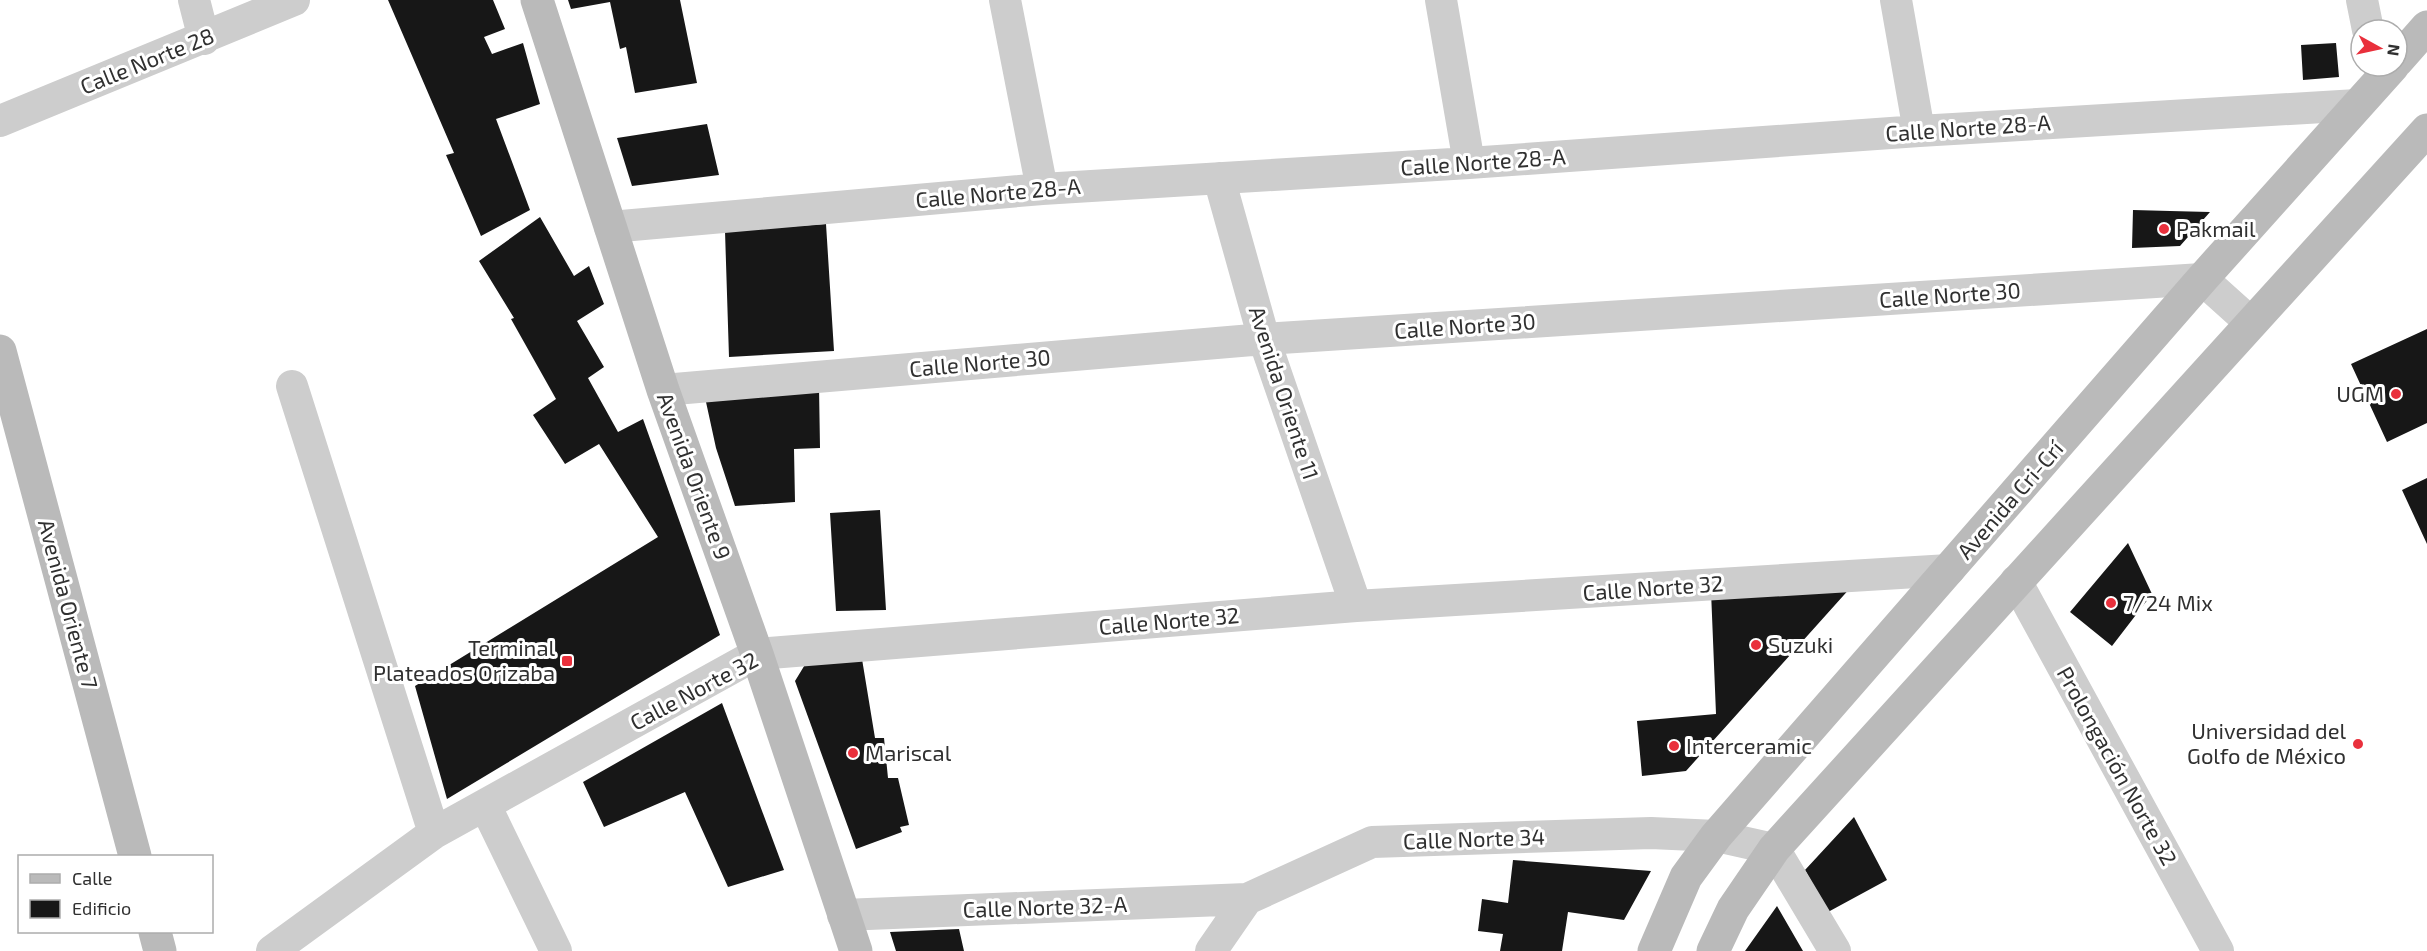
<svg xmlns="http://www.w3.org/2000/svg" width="2427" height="951" font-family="'Exo 2',sans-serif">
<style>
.building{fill:#171717}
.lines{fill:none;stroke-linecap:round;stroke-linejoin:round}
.street{stroke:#cdcdcd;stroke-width:32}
.secondary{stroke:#bababa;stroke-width:33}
.poi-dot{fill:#e9303c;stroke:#fff;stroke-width:2}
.labels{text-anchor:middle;stroke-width:6;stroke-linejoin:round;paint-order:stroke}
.street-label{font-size:22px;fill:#303030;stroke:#fff}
.poi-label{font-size:22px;fill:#303030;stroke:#fff;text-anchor:start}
</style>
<rect width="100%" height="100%" fill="#fff"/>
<path class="building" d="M388,0h105l12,29 -21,8 8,17 31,-11 17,61 -44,15 34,91 -49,26 -35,-81 8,-2z
M568,0h112l17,83 -62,10 -9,-46 -6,2 -10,-47 -39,7z
M2336,43l3,34 -36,3 -2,-35z
M707,124l12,51 -87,11 -15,-48z
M2133,210l37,1 40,1 -30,34 -48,2z
M540,217l34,59 15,-10 15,38 -27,17 27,46 -16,11 30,54 25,-13 77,216 -273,164 -32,-113 243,-149 -59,-93 -34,20 -32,-49 23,-16 -45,-80 3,-1 -35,-57z
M826,224l8,127 -105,6 -4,-126z
M2427,329v94l-40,19 -36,-78z
M819,387l1,61 -26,1 1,53 -60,4 -19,-58 -10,-46z
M2427,478v66l-25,-54z
M880,510l6,100 -50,1 -6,-98z
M2128,543l24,51 -40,52 -42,-34z
M1852,586l-166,185 -44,5 -5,-55 79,-7 -5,-123z
M862,659l13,79h9l4,40h10l11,47 -9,2 2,5 -46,17 -61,-168 11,-18z
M722,703l62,167 -56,17 -43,-95 -81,35 -21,-45z
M1854,817l33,63 -59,32 -23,-42z
M1513,860l138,11 -27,49 -56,-8 -6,39h-62l3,-17 -25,-3 4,-32 26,4z
M1777,906l26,45h-58z
M959,929l5,22h-68l-6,-19z"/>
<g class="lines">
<path class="street" d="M194,0l10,39
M1005,0l37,189
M1441,0l28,163
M1896,0l23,131
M2362,0l6,30
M0,121l294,-121
M1219,178l45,161 92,267
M610,227l432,-38 427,-26 450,-32 438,-26
M292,386l142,447
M663,390l601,-51 938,-60 49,44
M2016,581l202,370
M485,805l71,146
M843,915l404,-16
M272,951l162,-118 323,-179 599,-48 593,-36
M1211,951l36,-52 125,-57 279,-9 65,3 58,13 61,102"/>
<path class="secondary" d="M537,0l126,390 94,264 99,297
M2397,61l30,-34
M0,351l135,505
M155,932l5,19
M1654,951l32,-74 30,-41 486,-557 191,-213
M1713,951l20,-42 41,-60 653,-719"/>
</g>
<g class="poi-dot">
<circle cx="2164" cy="229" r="6"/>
<circle cx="2396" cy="394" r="6"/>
<circle cx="2111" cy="603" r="6"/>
<circle cx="1756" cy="645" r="6"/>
<rect x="561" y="655" width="12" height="12" rx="3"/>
<circle cx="2358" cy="744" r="6"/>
<circle cx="1674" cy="746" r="6"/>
<circle cx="853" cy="753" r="6"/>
</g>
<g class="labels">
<g class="street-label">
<text transform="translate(147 61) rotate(-22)" y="8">Calle Norte 28</text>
<text transform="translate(1968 128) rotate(-4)" y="8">Calle Norte 28-A</text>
<text transform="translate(1483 162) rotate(-4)" y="8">Calle Norte 28-A</text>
<text transform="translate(998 193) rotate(-5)" y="8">Calle Norte 28-A</text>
<text transform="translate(1950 295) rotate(-4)" y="8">Calle Norte 30</text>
<text transform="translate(1465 326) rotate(-4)" y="8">Calle Norte 30</text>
<text transform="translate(980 363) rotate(-5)" y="8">Calle Norte 30</text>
<text transform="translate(1284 393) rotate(72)" y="8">Avenida Oriente 11</text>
<text transform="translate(694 476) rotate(70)" y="8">Avenida Oriente 9</text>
<text transform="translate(2010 500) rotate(-49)" y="8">Avenida Cri-Crí</text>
<text transform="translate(1653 588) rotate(-4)" y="8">Calle Norte 32</text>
<text transform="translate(68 604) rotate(75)" y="8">Avenida Oriente 7</text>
<text transform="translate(1169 621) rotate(-5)" y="8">Calle Norte 32</text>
<text transform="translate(694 691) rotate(-28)" y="8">Calle Norte 32</text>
<text transform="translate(2117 766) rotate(61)" y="8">Prolongación Norte 32</text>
<text transform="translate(1474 839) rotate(-2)" y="8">Calle Norte 34</text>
<text transform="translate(1045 907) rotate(-2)" y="8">Calle Norte 32-A</text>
</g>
<g class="poi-label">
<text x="2176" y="237">Pakmail</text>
<text x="2384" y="402" text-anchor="end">UGM</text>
<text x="2123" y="611">7/24 Mix</text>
<text x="1768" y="653">Suzuki</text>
<text x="555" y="656" text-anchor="end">Terminal<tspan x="555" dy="25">Plateados Orizaba</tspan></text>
<text x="2346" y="739" text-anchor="end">Universidad del<tspan x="2346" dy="25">Golfo de México</tspan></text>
<text x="1686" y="754">Interceramic</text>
<text x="865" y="761">Mariscal</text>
</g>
</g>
<rect x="18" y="855" width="195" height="78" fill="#ffffff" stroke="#acacac" stroke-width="1.5"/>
<rect x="30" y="874" width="30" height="9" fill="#bababa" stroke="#acacac" stroke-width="1.5"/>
<text x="72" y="885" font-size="18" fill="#303030">Calle</text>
<rect x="30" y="900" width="30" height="18" fill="#171717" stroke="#acacac" stroke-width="1.5"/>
<text x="72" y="915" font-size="18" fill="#303030">Edificio</text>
<g transform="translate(2379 48) rotate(98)"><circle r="28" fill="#ffffff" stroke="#acacac" stroke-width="1.5"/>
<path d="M0-4.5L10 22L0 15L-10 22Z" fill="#e9303c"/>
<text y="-9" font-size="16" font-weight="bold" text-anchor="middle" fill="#303030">N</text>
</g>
</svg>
